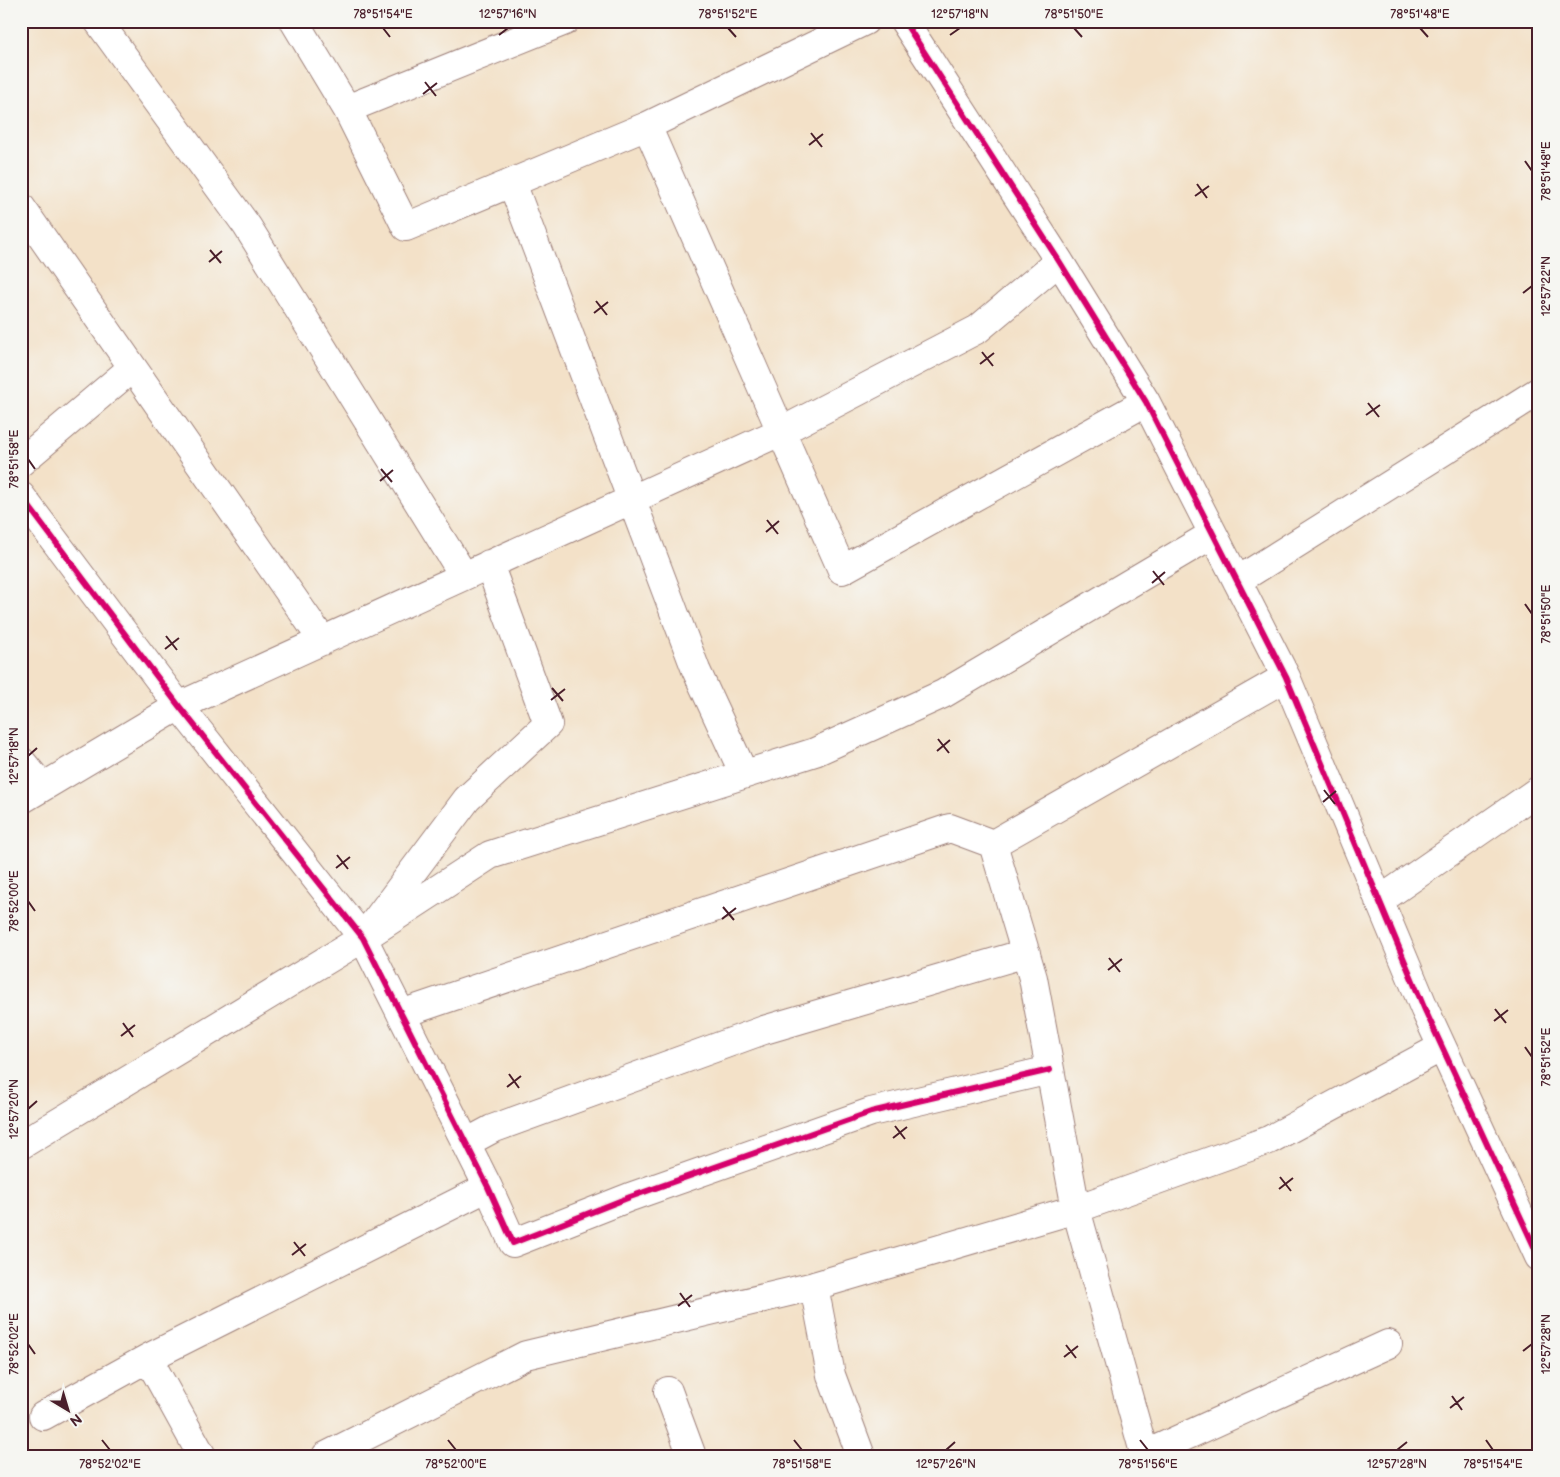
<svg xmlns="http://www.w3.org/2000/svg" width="1560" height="1477" font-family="'Balsamiq Sans',sans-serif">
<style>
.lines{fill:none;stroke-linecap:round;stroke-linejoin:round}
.street-casing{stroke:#9e807a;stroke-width:30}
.street{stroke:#fff;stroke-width:28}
.cycleway-casing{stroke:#f6f6f2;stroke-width:9}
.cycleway{stroke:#d6006c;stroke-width:6}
.ticks{fill:none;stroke:#4a1f2b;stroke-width:2}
.neatline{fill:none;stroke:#4a1f2b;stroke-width:2}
.ticks-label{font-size:12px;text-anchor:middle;fill:#4a1f2b}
</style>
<rect width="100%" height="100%" fill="#f6f6f2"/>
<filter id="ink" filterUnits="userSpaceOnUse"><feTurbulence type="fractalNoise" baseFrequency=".02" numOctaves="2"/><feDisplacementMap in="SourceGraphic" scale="10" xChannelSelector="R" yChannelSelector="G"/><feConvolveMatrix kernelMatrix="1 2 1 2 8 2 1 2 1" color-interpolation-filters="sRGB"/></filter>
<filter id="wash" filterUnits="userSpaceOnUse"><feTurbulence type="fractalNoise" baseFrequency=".0096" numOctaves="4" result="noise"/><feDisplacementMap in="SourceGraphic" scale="20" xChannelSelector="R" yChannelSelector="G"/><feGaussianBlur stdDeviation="1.12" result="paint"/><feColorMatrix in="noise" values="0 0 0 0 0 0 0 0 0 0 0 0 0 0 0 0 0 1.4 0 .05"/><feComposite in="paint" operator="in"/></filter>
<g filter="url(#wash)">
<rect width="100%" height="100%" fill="#f3e1c8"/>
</g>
<g filter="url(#ink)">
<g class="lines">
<defs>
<path id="street" d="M98,21l149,205 217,350
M294,21l53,88 59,118 241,-101 218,-105
M904,21l155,240 87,141 140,275 139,333 114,247
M347,109l218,-88
M647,126l195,444 304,-168
M512,183l184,487 48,104
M21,207l302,434
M21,462l111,-94
M21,496l158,210 184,232 125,249 25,56 117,-46 241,-85 179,-42
M1237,581l302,-190
M21,761l21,25
M21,800l158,-94 603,-275 196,-102 81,-68
M993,844l40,134 43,231 69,247
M1379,901l160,-111
M374,923l93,-124 81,-75 -59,-160
M401,1014l549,-186 43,16 293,-167
M466,1143l26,-14 272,-99 262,-77
M21,1145l342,-207 127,-83 325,-103 128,-58 270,-160
M814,1286l17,89 30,81
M668,1391l24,65
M43,1416l105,-58
M1144,1455l244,-111
M202,1456l-54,-98 340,-171
M326,1456l200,-101 288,-69 262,-77 193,-69 173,-93"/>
</defs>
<use href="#street" class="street-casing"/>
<use href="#street" class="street"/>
<defs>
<path id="cycleway" d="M904,21l155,240 87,141 140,275 139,333 114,247
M21,496l158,210 184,232 125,249 25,56 117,-46 241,-85 179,-42"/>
</defs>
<use href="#cycleway" class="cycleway-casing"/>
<use href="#cycleway" class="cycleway"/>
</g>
</g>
<path class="ticks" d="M383,28l7,9M728,28l8,9M1074,28l8,9M1420,28l8,9M499,35l9,-7M950,35l10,-7M425,82l11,14M423,94l14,-11M811,133l11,14M809,145l14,-11M1525,161l7,10M1197,184l10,14M1195,196l14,-10M210,250l11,13M209,262l13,-11M1523,293l9,-7M596,301l11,14M594,313l14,-11M982,352l11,14M980,364l14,-11M1368,403l11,14M1366,415l14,-10M28,459l7,10M381,469l11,13M380,481l13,-11M767,520l11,14M766,532l13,-11M1153,571l11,14M1152,583l13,-11M1525,604l7,10M166,636l11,14M165,649l14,-11M552,688l11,13M551,700l14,-11M938,739l11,14M937,751l13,-11M28,756l9,-8M1324,790l11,14M1323,802l13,-11M337,855l11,14M336,868l14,-11M28,901l7,10M723,907l11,13M722,919l14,-11M1109,958l11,14M1108,970l14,-11M1495,1009l11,14M1494,1021l14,-11M123,1023l10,14M121,1036l14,-11M1525,1047l7,10M509,1074l10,14M507,1087l14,-11M28,1109l9,-8M895,1126l10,13M893,1138l14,-11M1280,1177l11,14M1279,1189l14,-11M294,1242l11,14M292,1255l14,-11M680,1293l10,14M678,1306l14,-11M28,1344l7,10M1066,1345l10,13M1523,1351l9,-7M1064,1357l14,-11M1452,1396l10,14M1450,1408l14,-11M102,1440l8,10M448,1440l8,10M794,1440l8,10M1140,1440l8,10M1486,1440l7,10M946,1450l9,-8M1397,1450l10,-8"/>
<rect width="1560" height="1477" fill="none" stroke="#f6f6f2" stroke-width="55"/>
<g transform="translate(68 1410) rotate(142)" stroke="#f6f6f2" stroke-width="4" paint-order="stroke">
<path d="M0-4L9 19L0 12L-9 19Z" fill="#4a1f2b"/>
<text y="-8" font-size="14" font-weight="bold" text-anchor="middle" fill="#4a1f2b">N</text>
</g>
<rect x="28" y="28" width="1504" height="1422" class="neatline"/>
<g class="ticks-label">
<text x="383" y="18">78°51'54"E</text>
<text x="508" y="18">12°57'16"N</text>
<text x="728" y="18">78°51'52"E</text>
<text x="960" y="18">12°57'18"N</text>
<text x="1074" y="18">78°51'50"E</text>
<text x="1420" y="18">78°51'48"E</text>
<text transform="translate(1546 171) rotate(-90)" y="4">78°51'48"E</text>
<text transform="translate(1546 286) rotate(-90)" y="4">12°57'22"N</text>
<text transform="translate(14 459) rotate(-90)" y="4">78°51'58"E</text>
<text transform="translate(1546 614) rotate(-90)" y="4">78°51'50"E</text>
<text transform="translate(14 756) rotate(-90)" y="4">12°57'18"N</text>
<text transform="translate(14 901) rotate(-90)" y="4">78°52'00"E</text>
<text transform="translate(1546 1057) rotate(-90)" y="4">78°51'52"E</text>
<text transform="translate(14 1109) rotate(-90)" y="4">12°57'20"N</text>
<text transform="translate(1546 1344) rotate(-90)" y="4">12°57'28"N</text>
<text transform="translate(14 1344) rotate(-90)" y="4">78°52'02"E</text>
<text x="110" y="1468">78°52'02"E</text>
<text x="456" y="1468">78°52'00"E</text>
<text x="802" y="1468">78°51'58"E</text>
<text x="946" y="1468">12°57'26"N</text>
<text x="1148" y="1468">78°51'56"E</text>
<text x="1397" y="1468">12°57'28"N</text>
<text x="1493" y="1468">78°51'54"E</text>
</g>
</svg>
